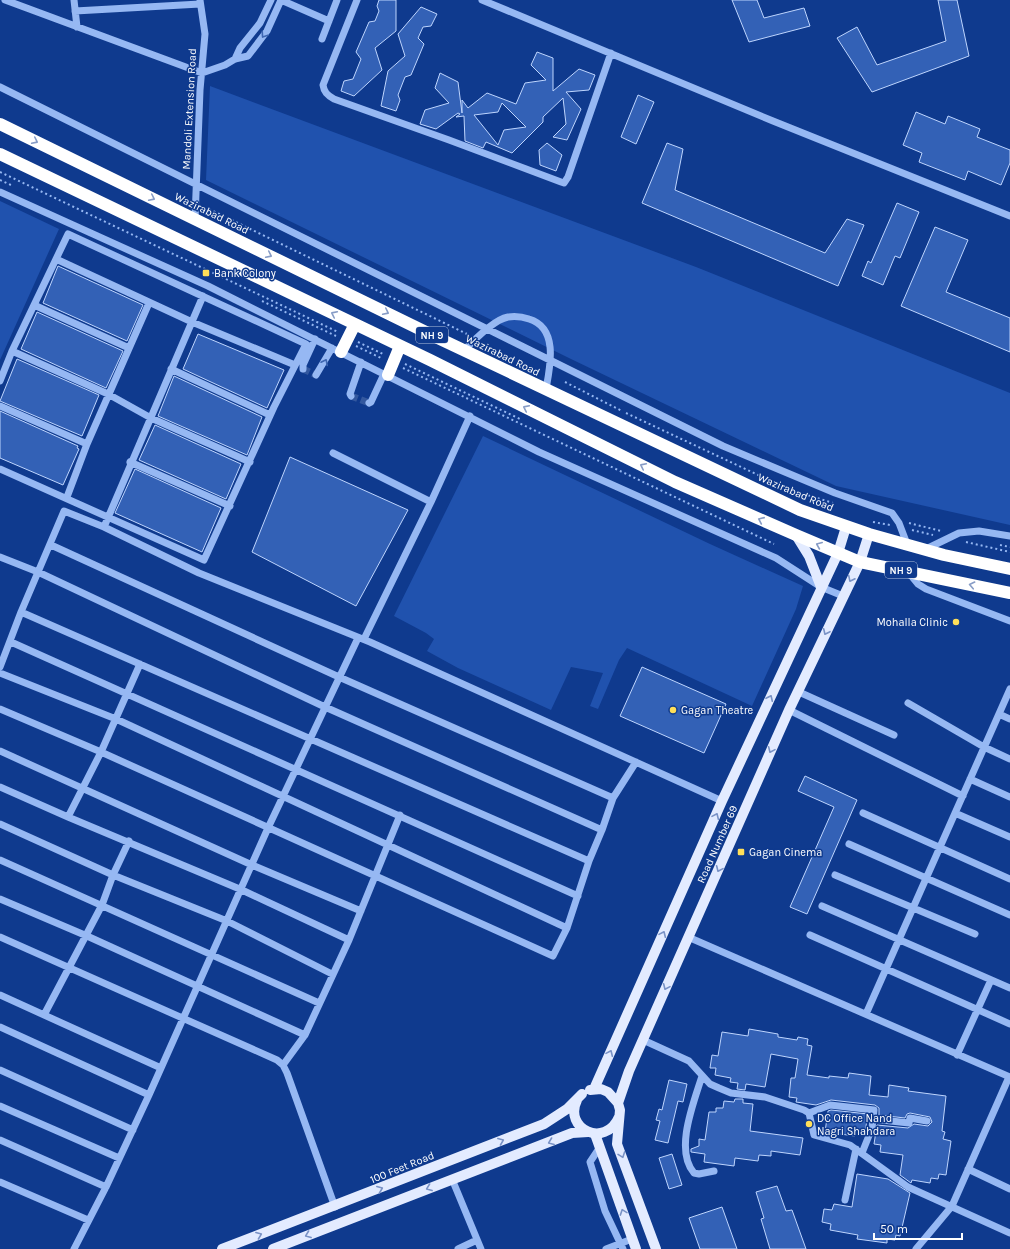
<svg xmlns="http://www.w3.org/2000/svg" width="1010" height="1249" font-family="Karla,sans-serif">
<style>
.green{fill:#2052ae}
.building{fill:#3361b6;stroke:#bed5fe;fill-rule:evenodd}
.lines{fill:none;stroke-linecap:round;stroke-linejoin:round}
.minor-tunnel{stroke:#33589f;stroke-width:7;stroke-dasharray:7 3.5;stroke-linecap:butt}
.path{stroke:#96b8f3;stroke-width:2;stroke-dasharray:2 3;stroke-linecap:butt}
.minor{stroke:#96b8f3;stroke-width:7}
.major{stroke:#e3ebff;stroke-width:10}
.highway{stroke:#fff;stroke-width:12}
.oneway{stroke:#3e66b1}
.oneway2{stroke:#879cc6}
.oneway3{stroke:#7992c6}
.poi-dot{fill:#ffdf59;stroke:#0f3a8e;stroke-width:1.5}
.labels{text-anchor:middle;stroke-width:3;stroke-linejoin:round;paint-order:stroke}
.shield{fill:#0f3a8e;stroke:#b7c4dd;stroke-width:1}
.shield-label{font-size:10px;font-weight:bold;fill:#fff}
.street-label{font-size:11px;fill:#fff;stroke:#0f3a8e}
.poi-label{font-size:11px;fill:#fff;stroke:#0f3a8e;text-anchor:start}
</style>
<rect width="100%" height="100%" fill="#0f3a8e"/>
<path class="green" d="M210,86l486,181 314,126v132l-174,-39 -265,-127 -365,-179z
M0,201l59,28 -59,131z
M483,436l227,108 93,42 -7,23 -44,97 -125,-58 -8,12 -21,49 -8,-3 13,-33 -32,-6 -20,43 -93,-42 -31,-17 7,-12 -8,-6 -32,-17z"/>
<path class="building" d="M379,0h17v31l-21,17 7,22 -28,26 -13,-5 3,-10 9,-2 8,-20 -5,-7 13,-30 6,-1 4,-10 -2,-5z
M732,0h25l7,18 40,-10 6,18 -61,16z
M938,0h19l12,56 -97,36 -35,-54 20,-11 20,38 69,-24z
M421,7l16,7 -6,12 -8,1 -5,11 6,6 -13,31 -6,2 -7,18 2,5 -4,11 -15,-5 7,-35 17,-15 -7,-22z
M537,52l16,6v33l26,-22 16,6 -6,15 -23,2 15,17 -14,31 -14,-3 13,-13 -3,-26 -20,19v5l-31,31 -26,-11 -3,6 -18,-7 -1,-25 -8,1 4,-3 -2,-1 -22,16 -16,-5 5,-14 24,-7 -14,-15 5,-15 18,9 4,31v-13l6,8 19,-15 29,11 9,-21 21,-3 -15,-15zM502,103l24,24 -22,3 -6,15 -24,-30 24,-3z
M638,95l16,7 -18,42 -15,-7z
M916,112l29,12 3,-8 32,13 -3,8 33,13v13l-9,22 -33,-14 -3,9 -46,-18 3,-9 -19,-8z
M547,143l15,12 -6,16 -16,-6 -1,-15z
M667,143l16,6 -8,41 150,63 22,-34 17,6 -26,61 -196,-83z
M897,203l22,9 -19,46 -5,-2 -12,29 -21,-9 6,-15 3,2z
M935,227l33,13 -22,52 64,26v34l-109,-46z
M58,266l85,39 -16,36 -84,-38z
M37,312l86,39 -17,37 -85,-39z
M198,334l86,36 -17,38 -84,-39z
M17,359l82,36 -17,41 -82,-35z
M174,376l88,41 -15,38 -89,-39z
M0,411l78,35 -1,2 2,1 -16,36 -63,-27z
M155,425l86,39 -15,35 -87,-39z
M290,457l118,53 -52,96 -104,-54z
M135,469l86,39 -19,44 -87,-39z
M642,667l84,37 -22,49 -84,-37z
M805,776l52,24 -50,114 -17,-7 44,-100 -36,-16z
M749,1029l29,5v3l19,3 1,-3 10,2 -1,6 5,1 -5,29 22,3v-2l19,2 1,-5 22,3 -2,19 19,2 1,-12 20,3 -1,3 38,5 -4,35 3,1 -2,7 8,2 -5,34 -7,-1 -1,5 -7,-1 -1,5 -18,-3 -1,3 -11,-8 3,-20 -23,-3 1,-7 -7,-1 3,-19 31,3 6,-4 14,2 4,-4 -2,-5 -20,-4 -3,1 -2,4 -26,-3v-7l-4,-3 -44,-5 -15,5 -20,-3 1,-4 -8,-1 2,-19h4l3,-19 -27,-5 -6,33 -19,-3 -1,6 -8,-1 1,-6 -8,-1 1,-4 -16,-3 1,-7h-6l2,-13 6,1 4,-24 26,4z
M669,1080l18,4 -4,18 -5,-1 -10,42 -13,-3 5,-19 -4,-1 3,-11 3,1z
M735,1099h8v4l10,1 -3,27 53,7 -3,17 -29,-4v5l-12,-1 -1,6 -23,-3 -1,8 -30,-4 1,-8 -14,-2v-3l8,-3v-7l6,1 4,-28h7v-4h7l1,-7 10,1z
M831,1110l37,4 -3,18 -10,-1v5l-30,-4 3,-21z
M672,1154l10,31 -13,4 -10,-31z
M857,1174l31,5 22,14 -10,43 -4,-1 -1,5 -8,-1v4l-30,-4 1,-4 -28,-5 1,-6 -9,-2 2,-13 8,1 2,-6 18,3z
M777,1186l9,25 6,-1 14,39h-36l-9,-30 3,-1 -8,-26z
M722,1207l15,42h-37l-11,-31z"/>
<g class="lines">
<path class="minor-tunnel" d="M303,369l13,6
M351,396l18,7"/>
<path class="path" d="M0,172l338,160
M0,180l13,6
M209,209l258,125
M262,301l74,35
M358,342l27,13
M356,346l27,13
M405,364l115,55
M403,368l371,176
M565,382l57,29
M626,413l162,76 45,14
M873,522l17,3
M909,523l32,8
M912,530l21,5
M966,542l44,10
M1000,545l10,2"/>
<path class="minor" d="M5,0l197,73 23,-8 10,-6 13,-3 19,-25 14,-31
M74,0l3,27
M281,0l48,21
M357,0l-34,85c1,7 4,10 11,14l115,41 112,42 3,1 4,-6 43,-124
M482,0l291,121 237,95
M75,11l125,-7
M322,39l15,-39
M235,59l5,-11 20,-25 11,-23
M0,87l723,359 112,47 57,20 7,10 8,21
M0,192l208,94 331,166 237,106 45,29 22,9
M195,219l5,-129 5,-56 -5,-34
M56,259l136,63 103,43
M34,305l95,43
M464,350c11,-10 29,-30 44,-33 7,-1 15,0 21,2 30,9 21,48 17,70
M12,351l96,43 43,24 99,44
M171,369l99,46
M303,369v-4l12,-26
M316,375l16,-27
M0,381l12,-30 56,-117 238,110 -32,63 -70,153 -204,-91
M351,396l-1,-2 11,-32
M369,403l2,-1 13,-28
M0,406l87,38
M333,453l98,49
M130,462l100,44
M67,497l20,-53 62,-141
M104,527l99,-231
M51,545l288,132 274,121
M926,549l33,-16 20,-2 31,5
M0,557l38,15 287,135 277,123
M909,573l9,11 8,5 84,32
M21,612l568,249
M364,639l67,-137 39,-86
M11,642l567,254
M0,667l21,-55 43,-101 40,16 95,46 171,69 352,159
M0,673l116,46 451,209
M799,692l95,43
M908,703l76,44 26,12
M0,709l101,43 452,204 14,-28 22,-67 13,-31 11,-32 23,-36
M789,710l174,86
M999,714l11,5
M0,751l252,114 109,46
M970,779l40,18
M0,787l68,30 174,73 107,50
M863,813l147,66
M955,813l55,24
M68,817l33,-65 39,-88
M0,824l113,51 114,46 105,53
M849,844l161,71
M0,860l319,143
M835,875l140,59
M0,899l87,37 218,99
M822,906l188,82
M810,935l200,89
M0,937l277,123 6,5 4,8 48,134
M688,937l322,140
M0,995l161,73
M866,1014l144,-325
M44,1015l58,-110 11,-30 16,-34
M0,1027l149,68
M643,1040l46,21 21,23 9,4 12,5 34,4 39,13 5,3 5,22 36,10 58,42 102,46
M957,1055l34,-75
M283,1065l22,-30 44,-95 51,-125
M0,1070l133,60
M702,1076c-8,26 -28,74 -8,97l5,1 15,-3
M0,1106l119,52
M809,1113l21,-8 44,5 -2,18 -10,25
M873,1119l36,4 1,-5 17,3
M0,1140l106,47
M600,1147l-10,15 15,49 18,38
M968,1169l42,20
M452,1179l29,70
M0,1182l88,38
M845,1200l11,-51
M74,1249l32,-62 43,-92 119,-267 90,-190
M458,1249l19,-9
M606,1249l26,-10
M916,1249l36,-43 57,-129"/>
<path class="major" d="M796,535l13,21 12,31
M594,1089l128,-288 116,-248 8,-26
M590,1090l11,-1 7,3 10,11 2,7 -3,34 39,105
M577,1100c-14,29 28,49 42,17
M618,1103l11,-32 160,-361 71,-148 9,-28
M595,1134l41,115
M222,1249l322,-125 23,-15 15,-15
M273,1249l299,-116 16,-1"/>
<path class="highway" d="M0,124l438,214 362,172 69,24 75,21 66,14
M0,154l430,206 245,122 121,53 64,27 150,31
M341,352l14,-28
M388,375l12,-29"/>
</g>
<defs><path id="oneway-chevron" d="M-2-3.5L2.5 0L-2 3.5" fill="none" stroke-width="1.6" stroke-linecap="round" stroke-linejoin="round"/></defs>
<g class="oneway">
<use href="#oneway-chevron" transform="translate(264 35) rotate(124)"/>
<use href="#oneway-chevron" transform="translate(325 362) rotate(-63)"/>
</g>
<g class="oneway2">
<use href="#oneway-chevron" transform="translate(35 141) rotate(26)"/>
<use href="#oneway-chevron" transform="translate(152 198) rotate(26)"/>
<use href="#oneway-chevron" transform="translate(269 255) rotate(26)"/>
<use href="#oneway-chevron" transform="translate(386 312) rotate(26)"/>
<use href="#oneway-chevron" transform="translate(334 314) rotate(-154)"/>
<use href="#oneway-chevron" transform="translate(526 408) rotate(-154)"/>
<use href="#oneway-chevron" transform="translate(643 466) rotate(-154)"/>
<use href="#oneway-chevron" transform="translate(761 520) rotate(-156)"/>
<use href="#oneway-chevron" transform="translate(819 545) rotate(-157)"/>
<use href="#oneway-chevron" transform="translate(972 585) rotate(-168)"/>
</g>
<g class="oneway3">
<use href="#oneway-chevron" transform="translate(851 579) rotate(116)"/>
<use href="#oneway-chevron" transform="translate(826 632) rotate(115)"/>
<use href="#oneway-chevron" transform="translate(770 698) rotate(-65)"/>
<use href="#oneway-chevron" transform="translate(771 750) rotate(114)"/>
<use href="#oneway-chevron" transform="translate(716 816) rotate(-66)"/>
<use href="#oneway-chevron" transform="translate(719 869) rotate(114)"/>
<use href="#oneway-chevron" transform="translate(663 934) rotate(-66)"/>
<use href="#oneway-chevron" transform="translate(666 987) rotate(114)"/>
<use href="#oneway-chevron" transform="translate(610 1053) rotate(-66)"/>
<use href="#oneway-chevron" transform="translate(501 1141) rotate(-22)"/>
<use href="#oneway-chevron" transform="translate(551 1142) rotate(159)"/>
<use href="#oneway-chevron" transform="translate(622 1155) rotate(70)"/>
<use href="#oneway-chevron" transform="translate(429 1188) rotate(159)"/>
<use href="#oneway-chevron" transform="translate(380 1189) rotate(-22)"/>
<use href="#oneway-chevron" transform="translate(623 1212) rotate(-110)"/>
<use href="#oneway-chevron" transform="translate(259 1235) rotate(-21)"/>
<use href="#oneway-chevron" transform="translate(308 1235) rotate(159)"/>
</g>
<g class="poi-dot">
<rect x="202" y="269" width="8" height="8" rx="2"/>
<circle cx="956" cy="622" r="4"/>
<circle cx="673" cy="710" r="4"/>
<rect x="737" y="848" width="8" height="8" rx="2"/>
<circle cx="809" cy="1124" r="4"/>
</g>
<g class="labels">
<g class="shield">
<rect x="416" y="327" width="32" height="16" rx="3"/>
<rect x="885" y="562" width="32" height="16" rx="3"/>
</g>
<g class="shield-label">
<text x="432" y="339">NH 9</text>
<text x="901" y="574">NH 9</text>
</g>
<g class="street-label">
<text transform="translate(189 109) rotate(-87)" y="4">Mandoli Extension Road</text>
<text transform="translate(212 213) rotate(26)" y="4">Wazirabad Road</text>
<text transform="translate(503 355) rotate(26)" y="4">Wazirabad Road</text>
<text transform="translate(796 492) rotate(23)" y="4">Wazirabad Road</text>
<text transform="translate(717 844) rotate(-66)" y="4">Road Number 69</text>
<text transform="translate(402 1167) rotate(-22)" y="4">100 Feet Road</text>
</g>
<g class="poi-label">
<text x="214" y="277">Bank Colony</text>
<text x="948" y="626" text-anchor="end">Mohalla Clinic</text>
<text x="681" y="714">Gagan Theatre</text>
<text x="749" y="856">Gagan Cinema</text>
<text x="817" y="1122">DC Office Nand<tspan x="817" dy="13">Nagri Shahdara</tspan></text>
</g>
</g>
<path d="M874 1233v6h88v-6" fill="none" stroke="#ffffff" stroke-width="2"/>
<text x="880" y="1233" font-size="12" fill="#ffffff" stroke="#0f3a8e" stroke-width="3" paint-order="stroke">50 m</text>
</svg>
